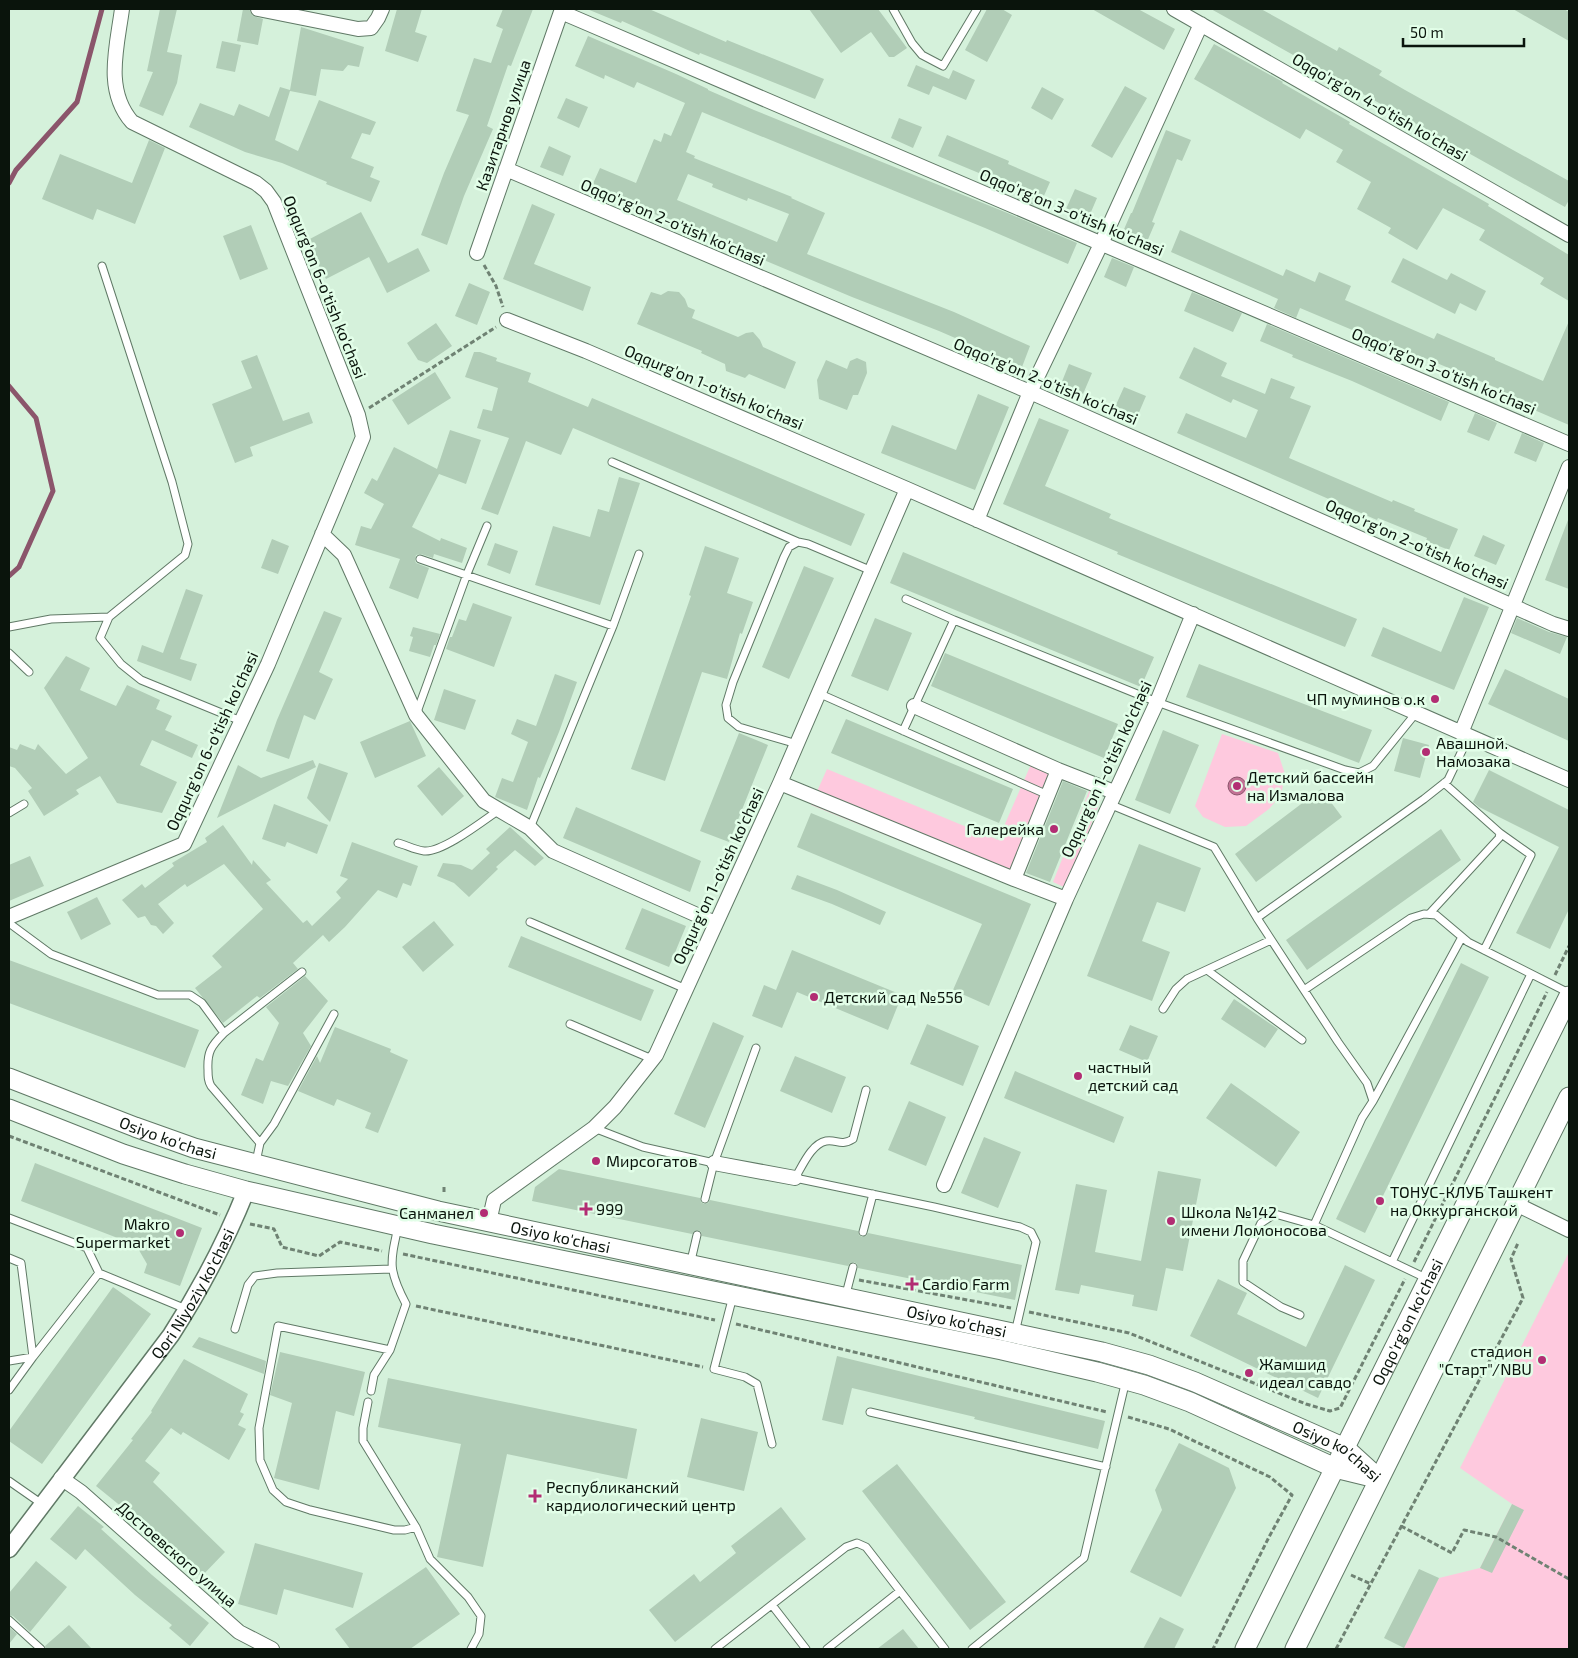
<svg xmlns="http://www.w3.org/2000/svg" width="1578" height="1658" font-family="'Exo 2',sans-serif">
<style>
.green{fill:#fec9de}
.water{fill:#c27194;stroke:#8b556b}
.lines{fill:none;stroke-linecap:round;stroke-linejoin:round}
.stream{stroke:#8b556b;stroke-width:5}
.building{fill:#b1cdb7;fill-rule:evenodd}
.service-casing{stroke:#607966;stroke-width:9}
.minor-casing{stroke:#607966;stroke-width:16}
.tertiary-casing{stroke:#607966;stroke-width:19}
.secondary-casing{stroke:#607966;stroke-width:21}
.path{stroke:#6f8273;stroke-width:3;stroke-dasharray:5 2.5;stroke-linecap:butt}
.service{stroke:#fff;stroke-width:7}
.minor{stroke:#fff;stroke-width:14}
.tertiary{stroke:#fff;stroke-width:16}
.secondary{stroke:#fff;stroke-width:19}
.poi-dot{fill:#b22d73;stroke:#e2fee8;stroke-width:2}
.labels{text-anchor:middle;stroke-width:5;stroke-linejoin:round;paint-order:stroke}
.street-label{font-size:16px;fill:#0a140c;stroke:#e2fee8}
.poi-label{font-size:16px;fill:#0a140c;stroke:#e2fee8;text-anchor:start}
</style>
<rect width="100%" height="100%" fill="#d5f1db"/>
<path class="green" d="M1222,734l56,19 7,21 -4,21 -12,14 -23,17 -21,1 -22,-10 -8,-11z
M1032,762l22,9 -47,113 -196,-79 16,-36 171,71z
M1090,789l13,5 -37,94 -13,-6z
M1569,1252v397h-164l-1,-1 35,-70 41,-10 32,-64 -52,-36z"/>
<path class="water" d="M1228 786a9 9 0 1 1 18 0a9 9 0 1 1-18 0Z"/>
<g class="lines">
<path class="stream" d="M9,183l7,-13 61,-68 25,-93
M9,386l27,32 17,73 -34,76 -10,9"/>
</g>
<path class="building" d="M160,9h17l-10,43 15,3 -5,28 -14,33 -24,-10 14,-34 -6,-1z
M243,9h6l4,7 10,3 -5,26 -21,-4z
M397,9h25l-7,23 12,4 -9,26 -33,-11z
M503,9h30l-22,57 -3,-1 -21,61 6,3 -29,67 -17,49 -26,-10 23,-62 25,-58 -13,-4 18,-53 17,5 12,-34 -7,-3z
M587,9h62l77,33 1,-2 97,39 -9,20 -115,-46 -1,2 -77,-34 -1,2z
M809,9h69l29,39 -13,9h-5l-18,-25 -30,21z
M987,9h15l10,6 -25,47 -22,-12z
M1092,9h46l37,20 -11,21z
M1211,9h50l76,42 2,-4 43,24 -3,4 26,15 164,91v19l-4,7z
M1513,9h51l5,3v29z
M301,27l63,20 -5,20 -11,-2 -5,6 -22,-2 -5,27 -26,-5 -15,49 23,11 21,-51 57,22 -6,13 -8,-2 -11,25 23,9 -4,10 10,4 -9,21 -45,-18 1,-2 -45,-19 -37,-11 -56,-25 11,-24 34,13 5,-12 30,13 11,-30 10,3z
M588,36l88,38 32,15v1l46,20 256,104 67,29 -9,21 -83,-36 -283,-116 -16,40 9,4 -1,2 98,39 -1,1 34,15 -18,41 147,58 76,34 -8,21 -83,-36 -87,-34 -200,-84 -2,4 -22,-10 1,-3 -38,-16 9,-20 36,15 18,-44 7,3 3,-9 7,3 14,-33 -48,-21 -3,6 -29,-13 -1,4 -29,-13zM688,174l25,10 -1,3 35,14 1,-3 41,16 -12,28 -100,-42z
M222,41l19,4 -6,27 -19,-4z
M1214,44l69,38 -1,1 68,39 -1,2 140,80 -1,2 81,49v46l-29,-17 4,-6 -65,-38 6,-10 -42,-22 -26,42 -29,-17 3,-5 -34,-19 14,-27 -35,-20 7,-12 -37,-21 -6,10 -106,-60z
M916,65l33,14 4,-9 22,10 -9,20 -33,-14 -4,9 -22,-9z
M1125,86l22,12 -35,60 -21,-12z
M1042,87l22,12 -12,21 -21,-12z
M566,98l22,9 -9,21 -22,-10z
M899,118l23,9 -9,21 -22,-10z
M1166,130l25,10 -9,21 -5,-2 -25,63 3,1 -9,21 -24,-10 9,-21h1z
M947,135l62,26 -1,3 42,18 -11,25 -22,-9 3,-8 -82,-34z
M149,140l16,8 -30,76 -38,-15 -4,11 -51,-21 18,-45 72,29z
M549,146l22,10 -8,20 -23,-9z
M1075,189l22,9 -9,21 -22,-10z
M532,204l23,10 -21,50 57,23 -8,24 -80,-32z
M361,212l27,51 30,-15 12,23 -43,22 -18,-36 -43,22 -20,-38z
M251,225l17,44 -28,11 -17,-44z
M1180,230l103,46 3,-7 29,13 4,-10 32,14 -6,14 89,39 3,-6 58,25v2l48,21 26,-60v104l-37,-16v-2l-34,-15 1,-3 -79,-33 -1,2 -119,-50 -4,10 -22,-10 4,-9 -107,-47z
M1112,258l22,9 -8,20 -22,-10z
M1403,258l44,22 4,-7 35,18 -10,20 -16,-8 -5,11 -64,-32z
M469,283l21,9 -13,33 -22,-9z
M668,291l11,1 6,7 3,8 7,3 -3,8 46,19 8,-4 7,-1 7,8 3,7 33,15 -11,27 -36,-15 -4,4 -19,-7 -1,-7 -24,-11 1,-2 -65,-27 14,-32 10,3z
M1192,292l50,21 -9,19 -49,-21z
M436,323l16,23 -25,17 -9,-3 -11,-17z
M1267,324l182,78 -8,19 -89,-40 -60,-24 1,-2 -33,-14z
M1194,347l33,16 -6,13 44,18 6,-16 24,9 -5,11 21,8 -22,52 103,44 1,-2 22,9 -1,2 44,18 -9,21 -23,-9 1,-3 -49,-20 -1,2 -200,-87 9,-20 60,25 12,-28 -25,-11 -2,4 -52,-25z
M474,352h6l17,6 -1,3 35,12 -3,9 60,25 4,-9 273,116 -14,32 -278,-118 -12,27 -35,-14 -28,74 -17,-6 28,-71 -32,-10 6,-19 9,2 6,-23 -33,-11z
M257,355l26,66 26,-9 4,11 -63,24 3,9 -18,7 -23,-59 40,-16 -11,-27z
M857,358l9,4 1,11 -9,22h-5l-6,15 -28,-11 -2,-19 9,-20 21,9 3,-8z
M1069,364l23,9 -9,21 -22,-10z
M435,372l16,26 -43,27 -16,-25z
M1124,387l22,9 -9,21 -22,-10z
M978,394l31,13 -34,83 -94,-37 11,-28 64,25z
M1475,413l22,10 -8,18 -22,-9z
M1039,418l30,12 -24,56 66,28 -2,4 248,101 -12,28 -228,-93 1,-2 -115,-48z
M450,430l31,10 -15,44 -27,-10 -27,53 28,14 1,-3 26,10 -5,15 -28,-9 -1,4 -12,-4 -5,1 -1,5 1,3 13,5 -11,31 -29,-11 11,-29 -45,-14 6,-19 10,3 13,-25 -20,-11 8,-15 5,3 17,-34 43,22z
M1522,433l22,10 -8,19 -22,-9z
M619,477l21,6 -40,122 -65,-20 18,-59 37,11 8,-28 11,3z
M1568,520l1,1v68l-24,-9z
M1483,535l22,10 -9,20 -22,-9z
M272,539l17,7 -11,28 -17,-6z
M495,543l23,8 -8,23 -23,-9z
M705,546l34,12 -12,35 26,9 -11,32 -2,-1 -13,46 -25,-7 -37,109 -34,-12 60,-173 -2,-1z
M903,552l251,105 -13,30 -251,-104z
M804,566l30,12 -45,101 -27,-12z
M186,589l17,6 -23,64 17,5 -6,17 -54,-20 5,-16 21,8z
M1464,597l25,10 -35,83 -83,-34 12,-29 58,25z
M473,603l39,14 -18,50 -48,-18 4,-12h2l7,-18 7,2z
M324,611l18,7 -23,54 14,7 -18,41 -11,-5 -15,44 -23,-8 11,-31z
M875,618l37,15 -24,58 -37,-15z
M1517,618l32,14 18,5 -7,17 -49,-21z
M413,627l27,7 -4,11h-2l-4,12 -21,-6 4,-14 -3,-1z
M945,653l173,71 -14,34 -173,-72z
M66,656l24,12 -10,22 36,16 11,-21 33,15 -4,9 16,7 -7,14 33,15 -6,13 -40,-18 -12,25 37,17 -15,31 -45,-10 -17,-27 -24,14 3,4 -35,22 -16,-25 4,-3 -17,-20 -6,-2v-19l8,3 3,-6 15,6 3,-6 28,30 22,-16 -44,-70z
M1199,664l173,66 -13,33 -173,-66z
M1505,669l64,30v42l-81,-37z
M555,674l22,8 -18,50 -19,46 -2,-1 -11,33 -32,-13 7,-19 11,4 15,-40 -17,-8 6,-15 19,7z
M444,689l32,11 -11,30 -31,-10z
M846,719l167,70 -14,34 -168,-70z
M410,721l16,35 -51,22 -15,-36z
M1163,730l36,15 -29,69 -35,-14z
M739,733l29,12 -39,97 -29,-11z
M1403,738l26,7 -9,33 -26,-7z
M313,760l3,7 -99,51 21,-53 23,13z
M319,763l29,10 -18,49 -23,-24z
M439,767l25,29 -22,20 -25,-30z
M1489,770l80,40v99l-19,40 -34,-16 43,-86 -80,-40 -6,-5z
M1063,781l24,10 -37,91 -24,-9z
M1321,789l21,28 -86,65 -21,-28z
M274,804l54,21 -11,29 -30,-12 -2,5 -23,-8z
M576,807l125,54 -11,31 -127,-54z
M811,813l220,91 -42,102 -36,-16 29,-66 -185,-77z
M223,825l29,40 1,-5 18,20 -5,3 37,40 4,-3 5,6 29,-28 -5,-6 12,-13 -8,-3 12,-34 66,24 -7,20 -8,-3 -6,15 -19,-8 -33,37 -16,15 -6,-7 -30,28 5,6 -38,29 -3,-2 -34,27 -28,-35 27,-21 -10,-11 51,-47 -39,-45 -37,23 -2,-3 -27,20 16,19 -11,11 -7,-8 -5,-1 -6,-9 -7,2 -16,-18 20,-16 3,4 29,-22 -2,-3 35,-21 -2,-4z
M510,827l34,31 -9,8 -20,-16 -19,17 2,2 -29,28 -15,-14 -17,-7 6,-13 18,2 11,5 18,-17 -4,-4z
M1441,829l20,31 -154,110 -21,-30z
M1139,844l62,24 -16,44 -28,-10 -15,39 28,11 -18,49 -65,-25z
M30,856l14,30 -35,15v-36z
M797,875l40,15 49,22 -6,13 -48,-21 -41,-15z
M97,897l14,27 -30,16 -14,-28z
M642,908l44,18 -17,41 -44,-18z
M434,921l20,24 -31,27 -21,-25z
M521,936l133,54 -13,31 -133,-54z
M792,950l110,45 -14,35 -91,-38 -15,36 -30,-12 12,-31 12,5z
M9,960l190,70 -14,38 -176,-65z
M1461,963l28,14 -124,256 -29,-14z
M305,976l23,25 -25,32 8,13 -23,40 -17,-5 -8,23 -22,-9 15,-37 7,3 16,-38 -13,-16z
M1234,999l44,30 -13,19 -44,-29z
M713,1022l31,14 -39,92 -31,-14z
M927,1024l52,22 -16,40 -53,-22z
M1130,1025l28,11 -11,26 -28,-12z
M335,1027l56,22 -1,3 18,8 -30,73 -13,-5 6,-15 -34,-14 -3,7 -36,-15 19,-35 3,7z
M795,1056l51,21 -14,36 -52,-22z
M1015,1071l109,46 -10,26 -110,-45z
M1231,1083l69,49 -24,35 -70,-49z
M909,1101l37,16 -20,49 -38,-16z
M984,1137l37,15 -23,56 -37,-15z
M35,1163l167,65 -22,58 -36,-13 3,-9 -11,-19 -115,-44z
M559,1169l141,29 1,4 3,2 4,-1 2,-3 148,31 1,4 3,2 4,-1 2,-3 154,32 -7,35 -157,-32 -1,-4 -3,-2 -4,1 -2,3 -146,-30 -1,-4 -3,-2 -6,4 -160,-33 3,-14z
M1158,1171l43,8 -18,92 -17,-3 -9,43 -25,-5 2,-11 -53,-10 -2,9 -24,-4 21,-106 31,6 -12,62 46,9z
M1345,1265l30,15 -57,118 -128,-62 28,-57 29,14 -10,21 69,33z
M113,1287l38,27 -109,150 -33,-23v-10z
M199,1337l67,24 -2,13 -72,-27z
M280,1352l85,20 -11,44 -18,-5 -17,79 -45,-12 18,-75 -22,-8z
M837,1356l268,65 -7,28 -124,-30 1,-2 -123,-29 -9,37 -21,-5z
M184,1359l64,35 -8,18 4,2 -6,11 8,4 -17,31 -46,-28 -2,3 -10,-7 -26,33 15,12 -7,9 72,70 -24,25 -28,-26 1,-1 -43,-41 -3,3 -32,-26 37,-46 -2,-1 21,-27 -1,-1z
M388,1378l249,51 -10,50 -120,-25 -24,113 -46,-10 24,-113 -83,-17z
M701,1418l57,14 -14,59 -57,-14z
M1179,1443l50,25 7,20 -55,109 -51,-25 32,-62 -7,-20z
M897,1464l109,138 -36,28 -108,-139z
M1512,1504l12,6 -32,63 -12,-5z
M78,1506l26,21 -3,2 51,46 57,48 -19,23 -21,-18 3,-3 -37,-30 -50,-46 -9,11 -26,-21z
M781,1507l25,32 -131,103 -26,-32 45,-36 6,8 36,-29 -5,-7z
M255,1543l108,30 -10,35 -69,-19 -7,26 -39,-11z
M36,1561l31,26 -37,45 -17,-16 -4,-1v-22z
M426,1567l34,47 -50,35h-60l-15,-20z
M1419,1569l20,9 -35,70 -20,-10z
M1160,1617l24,12 -10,20h-31z
M69,1625l23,24h-46l-1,-3z
M9,1627l8,7 -8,10z
M903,1629l16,20h-42z"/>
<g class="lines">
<defs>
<path id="service" d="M893,9l19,34 10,12 21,11 34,-57
M102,266l70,216 16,62 -3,11 -76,62 -9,21 21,26 20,16 100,41
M612,462l186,80
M420,559l193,67
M906,599l48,21
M9,627l42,-8 58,-2
M9,653l20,19
M818,693l230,102
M417,712l50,-138 20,-48
M903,731l51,-111 203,82 188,68 14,3 14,-7 43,-53
M797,744l-58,-17 -11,-9 -2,-13 7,-23 51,-125 5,-10 9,-5 10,2 64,27
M1109,804l105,43 43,71 81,124 29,41 6,18 -11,17 -48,107
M9,813l15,-9
M530,828l83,-202 26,-72
M398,843c8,2 17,7 26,8 18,2 59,-30 75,-41
M1430,913l69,-75 1,-5 -56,-50
M1257,918l167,-119 24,-19 21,-44
M530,922l156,67
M9,923l42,31 107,41h32l12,8 22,30
M1484,950l47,-95 -31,-22
M1207,970l95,70
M1304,990l107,-72 13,-4 12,1 32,27 101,51
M1163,1009l13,-20 11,-10 84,-39
M570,1024l82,35
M866,1090l-13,49c-13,8 -16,0 -27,2 -15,3 -24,26 -31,37l139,29 86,20 11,5 5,10 -21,91
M1373,1101l89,-164
M594,1128l49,19 71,16
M260,1143l-49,-57c-3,-5 -3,-9 -3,-16 -1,-18 3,-24 16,-37l78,-61
M256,1162l4,-19 14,-19 60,-110
M705,1199l9,-36 42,-115
M9,1218l78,30 12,25 -66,84 -24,4
M863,1232l10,-38
M9,1258l12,5 12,94 -24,33
M1392,1262l139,-288
M690,1265l7,-30
M99,1273l87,36
M733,1296l-19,73 31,8 12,7 15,60
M845,1298l8,-31
M1300,1315l-19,-8 -38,-25v-21l18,-38 14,-9 39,11 114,54
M235,1329l13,-44 7,-9 22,-3 114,-4
M390,1350l-112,-24 -19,102 1,32 13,30 13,12 24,8 84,20h11l11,-3
M371,1391l3,-16 16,-25 16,-46c-18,-34 -16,-41 -8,-77
M368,1402l-5,26v13l53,86 14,32 38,38 13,19 -2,18 -8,15
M870,1412l236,55
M9,1481l33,23
M772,1605l34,44
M9,1620l32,29
M715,1649l131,-102 11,-4 9,4 79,102
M827,1649l73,-58
M972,1649l112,-91 42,-178"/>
<path id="minor" d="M258,9l100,20 13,-1 7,-10 4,-9
M1174,9l395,226
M561,12l1008,432
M506,169l524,223 523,232 16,5
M477,253l85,-244
M507,320l79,31 321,138 662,291
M977,520l53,-128 71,-148 100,-220
M322,534l22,21 72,160 68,86 46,27 23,23 162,72
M914,706l144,64
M1461,733l108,-266
M780,783l234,96
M1066,899l-52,-20 44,-109 56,22
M9,917l175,-73 84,-180 95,-227 -5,-22 -84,-213 -8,-11 -10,-8 -124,-61c-28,-32 -15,-75 -10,-113
M714,1163l81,15
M944,1185l122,-286 91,-197 36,-88
M1516,1204l53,26
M489,1222l5,-22 100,-72 21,-21 41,-52 124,-272 127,-294
M61,1478l20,14 158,140 33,17"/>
<g id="tertiary">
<path id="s1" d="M9,1549l162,-214c29,-45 55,-94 75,-144"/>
</g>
<g id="secondary">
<path id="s2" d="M9,1078l126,49 59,21 244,63 664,141 47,13 46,17 150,66 34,31"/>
<path d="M9,1109l114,45 62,20 61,17 187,43 569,116 95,22 47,13 46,17 145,66 41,10"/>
<path id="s3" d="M1245,1649l324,-653"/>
<path d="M1295,1649l274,-552"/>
</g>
</defs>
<use href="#service" class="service-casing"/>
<use href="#minor" class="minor-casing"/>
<use href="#tertiary" class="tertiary-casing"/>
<use href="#secondary" class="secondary-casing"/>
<path class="path" d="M484,265l12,21 7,21
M369,408l127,-81
M1555,975l14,-29
M9,1136l211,79
M444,1187v7
M250,1224l24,5 8,18 37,9 21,-14 42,9
M403,1254l312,66
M1414,1262l133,-270
M859,1280l152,28
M416,1306l287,61
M1029,1312l100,21 177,71 24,7 10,-3 65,-129
M736,1324l371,88
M1128,1417l41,12 101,48 22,18 -23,42 -56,112
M1401,1526l51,27 12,-23 32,7 73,42
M1351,1575l20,9
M1336,1649l187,-351 -12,-39 7,-16"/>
<use href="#service" class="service"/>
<use href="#minor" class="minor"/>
<use href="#tertiary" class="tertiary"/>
<use href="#secondary" class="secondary"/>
</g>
<g class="poi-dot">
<circle cx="1435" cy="699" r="5"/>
<circle cx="1426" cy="752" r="5"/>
<circle cx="1237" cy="786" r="5"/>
<circle cx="1054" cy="829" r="5"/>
<circle cx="814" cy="997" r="5"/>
<circle cx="1078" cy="1076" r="5"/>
<circle cx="596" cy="1161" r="5"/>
<circle cx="1380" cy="1201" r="5"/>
<path d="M583.5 1201.5h5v5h5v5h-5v5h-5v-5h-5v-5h5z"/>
<circle cx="484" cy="1213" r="5"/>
<circle cx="1171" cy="1221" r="5"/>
<circle cx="180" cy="1233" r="5"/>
<path d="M909.5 1276.5h5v5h5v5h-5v5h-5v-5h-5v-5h5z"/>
<circle cx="1542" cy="1360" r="5"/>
<circle cx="1249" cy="1373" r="5"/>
<path d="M532.5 1488.5h5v5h5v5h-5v5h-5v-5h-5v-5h5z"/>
</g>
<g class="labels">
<g class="street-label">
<text transform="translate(1380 107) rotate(30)" y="6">Oqqo'rg'on 4-o'tish ko'chasi</text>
<text transform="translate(503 125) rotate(-71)" y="6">Казитарнов улица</text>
<text transform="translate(1072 212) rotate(23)" y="6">Oqqo'rg'on 3-o'tish ko'chasi</text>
<text transform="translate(673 222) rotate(23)" y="6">Oqqo'rg'on 2-o'tish ko'chasi</text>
<text transform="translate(325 287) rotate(68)" y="6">Oqqurg'on 6-o'tish ko'chasi</text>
<text transform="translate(1444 371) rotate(23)" y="6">Oqqo'rg'on 3-o'tish ko'chasi</text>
<text transform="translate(1046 381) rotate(23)" y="6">Oqqo'rg'on 2-o'tish ko'chasi</text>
<text transform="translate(714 387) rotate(23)" y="6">Oqqurg'on 1-o'tish ko'chasi</text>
<text transform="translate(1417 544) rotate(24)" y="6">Oqqo'rg'on 2-o'tish ko'chasi</text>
<text transform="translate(212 741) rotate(-65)" y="6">Oqqurg'on 6-o'tish ko'chasi</text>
<text transform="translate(1106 769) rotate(-65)" y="6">Oqqurg'on 1-o'tish ko'chasi</text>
<text transform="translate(718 876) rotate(-65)" y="6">Oqqurg'on 1-o'tish ko'chasi</text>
<text dy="6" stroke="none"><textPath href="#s2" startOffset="170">Osiyo ko'chasi</textPath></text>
<text dy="6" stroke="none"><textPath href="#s2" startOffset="575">Osiyo ko'chasi</textPath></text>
<text dy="6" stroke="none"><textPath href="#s1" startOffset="315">Qori Niyoziy ko'chasi</textPath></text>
<text dy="6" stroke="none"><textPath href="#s2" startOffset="980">Osiyo ko'chasi</textPath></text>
<text dy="6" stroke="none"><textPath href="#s3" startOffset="365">Oqqo'rg'on ko'chasi</textPath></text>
<text dy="6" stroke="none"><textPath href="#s2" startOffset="1385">Osiyo ko'chasi</textPath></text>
<text transform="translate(177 1554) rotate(41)" y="6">Достоевского улица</text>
</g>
<g class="poi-label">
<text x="1425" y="705" text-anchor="end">ЧП муминов о.к</text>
<text x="1436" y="749">Авашной.<tspan x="1436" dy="18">Намозака</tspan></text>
<text x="1247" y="783">Детский бассейн<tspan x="1247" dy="18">на Измалова</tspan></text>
<text x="1044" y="835" text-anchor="end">Галерейка</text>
<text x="824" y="1003">Детский сад №556</text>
<text x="1088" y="1073">частный<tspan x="1088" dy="18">детский сад</tspan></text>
<text x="606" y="1167">Мирсогатов</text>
<text x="1390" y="1198">ТОНУС-КЛУБ Ташкент<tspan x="1390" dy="18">на Оккурганской</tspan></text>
<text x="596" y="1215">999</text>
<text x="1181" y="1218">Школа №142<tspan x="1181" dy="18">имени Ломоносова</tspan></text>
<text x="474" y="1219" text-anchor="end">Санманел</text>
<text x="170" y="1230" text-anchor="end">Makro<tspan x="170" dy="18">Supermarket</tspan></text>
<text x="922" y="1290">Cardio Farm</text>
<text x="1532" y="1357" text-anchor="end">стадион<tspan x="1532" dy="18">"Старт"/NBU</tspan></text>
<text x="1259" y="1370">Жамшид<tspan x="1259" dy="18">идеал савдо</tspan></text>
<text x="546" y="1493">Республиканский<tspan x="546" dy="18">кардиологический центр</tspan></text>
</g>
</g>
<rect width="1578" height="1658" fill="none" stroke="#0a140c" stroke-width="20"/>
<path d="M1403 38v8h121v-8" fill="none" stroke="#0a140c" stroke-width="2.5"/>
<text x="1410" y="38" font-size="15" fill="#0a140c" stroke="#e2fee8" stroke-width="4" paint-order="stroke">50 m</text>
</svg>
